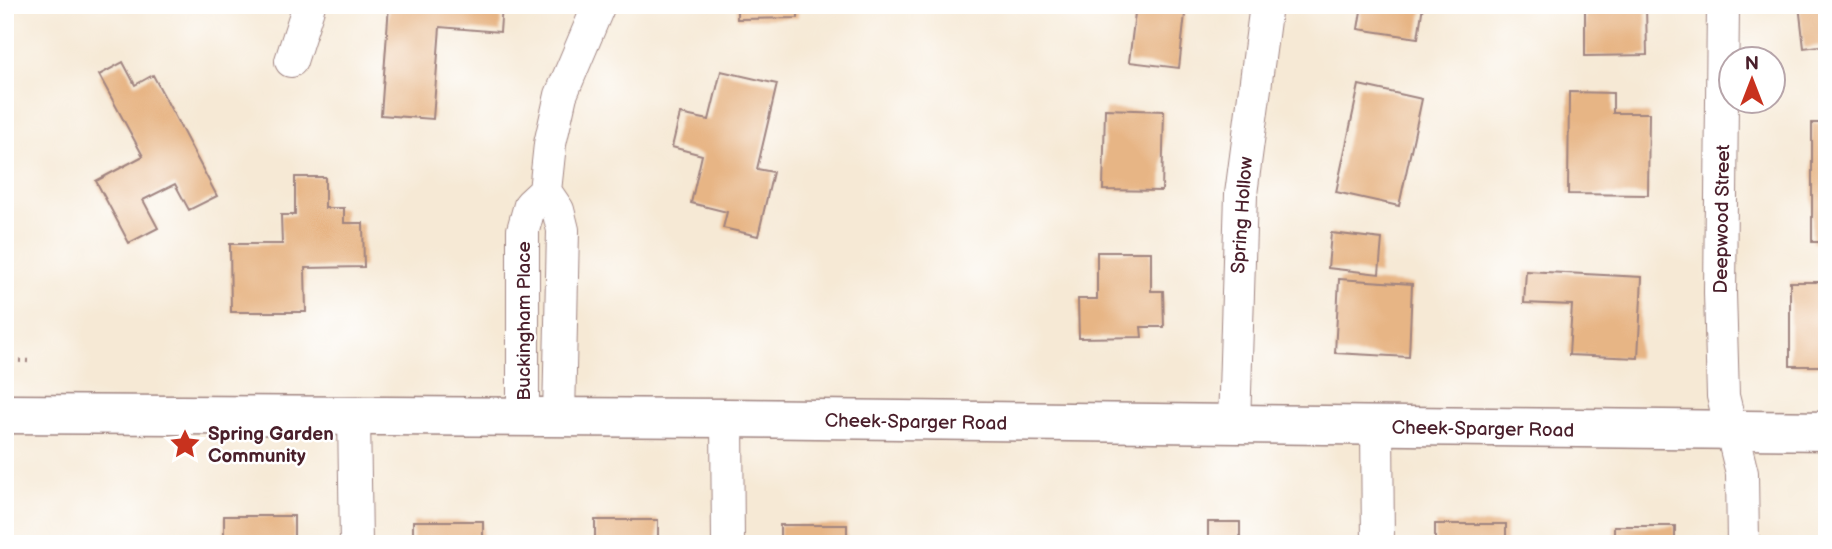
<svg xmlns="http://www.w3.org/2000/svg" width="1832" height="549" font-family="'Balsamiq Sans',sans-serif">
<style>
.building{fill:#e7b585}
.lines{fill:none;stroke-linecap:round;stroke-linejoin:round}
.minor-casing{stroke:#a08480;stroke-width:34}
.major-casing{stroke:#a08480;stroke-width:41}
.path{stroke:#a08480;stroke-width:4.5;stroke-dasharray:2 5;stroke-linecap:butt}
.minor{stroke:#fff;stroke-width:32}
.major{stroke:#fff;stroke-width:38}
.labels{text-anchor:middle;stroke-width:5;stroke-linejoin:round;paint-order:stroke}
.street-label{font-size:19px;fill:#4a1f2b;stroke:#fff}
.poi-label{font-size:19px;font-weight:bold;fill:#4a1f2b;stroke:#fff;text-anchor:start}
</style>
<rect width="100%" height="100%" fill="#fff"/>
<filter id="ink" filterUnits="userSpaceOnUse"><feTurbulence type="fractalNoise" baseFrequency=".0143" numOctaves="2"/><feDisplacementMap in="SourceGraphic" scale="14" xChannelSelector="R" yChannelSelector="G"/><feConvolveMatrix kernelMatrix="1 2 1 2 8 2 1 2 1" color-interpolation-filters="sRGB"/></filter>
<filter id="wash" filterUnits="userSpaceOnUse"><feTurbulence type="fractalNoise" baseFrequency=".00686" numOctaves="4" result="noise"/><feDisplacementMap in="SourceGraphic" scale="28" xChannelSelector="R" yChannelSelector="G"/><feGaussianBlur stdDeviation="1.57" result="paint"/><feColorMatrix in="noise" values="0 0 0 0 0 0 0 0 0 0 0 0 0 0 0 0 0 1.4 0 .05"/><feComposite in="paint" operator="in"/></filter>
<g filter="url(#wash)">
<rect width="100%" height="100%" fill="#f6e9d5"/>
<g id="blocks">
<path class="building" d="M389,5h113l-2,27 -60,-5 -7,92 -52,-4z
M737,5h61v13l-61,1z
M1136,5h50l-7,63 -50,-6z
M1362,5h61l-5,33 -60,-9z
M1585,5h61l1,50 -62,1z
M1799,5h28v40l-23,3z
M123,62l12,23 18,-10 64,121 -28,14 -14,-26 -32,16 15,28 -29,15 -33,-62 47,-25 -44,-81z
M721,71l56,13 -20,85 16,3 -15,64 -35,-8 4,-16 -36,-9 11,-48 -30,-8 8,-33 29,6z
M1359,85l63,14 -23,107 -63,-14z
M1569,92l44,1v20h36l-1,82 -80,-1z
M1105,109l59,2 -2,80 -59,-1z
M1812,123h15v119h-15z
M295,177h30v31h19v15h19l1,44 -59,1 1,44h-75l-1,-68h52l-1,-29h14z
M1331,233l51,6 -3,35 -51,-6z
M1097,252h54v39h12l1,36h-23l1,10 -63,1 -1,-39h19z
M1526,271l116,6 -4,81 -69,-3 3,-50 -48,-2z
M1339,279l73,5 -3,73 -74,-4z
M1790,282h37v84h-37z
M224,516h70v28h-70z
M595,520h63v24h-63z
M413,521h70v23h-70z
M1208,522h32v22h-32z
M1435,524h71v20h-71z
M780,525h67v19h-67z
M1614,526h61v18h-61z"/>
</g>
</g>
<g filter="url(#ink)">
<use href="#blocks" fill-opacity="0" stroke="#a08480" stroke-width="2"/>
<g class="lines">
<defs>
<path id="minor" d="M1723,5l-3,288 3,103 19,77 1,71
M291,61l18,-56
M545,191l13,19 5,20 -4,187
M354,416l2,128
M523,416v-186l7,-25 15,-14 5,-47 11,-49 38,-90
M727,418l1,126
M1234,425l7,-231 25,-189
M1377,427l1,117"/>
<path id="major" d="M5,414l722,4 1100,13"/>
</defs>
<use href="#minor" class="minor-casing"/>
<use href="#major" class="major-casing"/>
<path class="path" d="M5,360l24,1"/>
<use href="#minor" class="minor"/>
<use href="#major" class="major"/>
</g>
</g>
<defs>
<symbol id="sight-bare" viewBox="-9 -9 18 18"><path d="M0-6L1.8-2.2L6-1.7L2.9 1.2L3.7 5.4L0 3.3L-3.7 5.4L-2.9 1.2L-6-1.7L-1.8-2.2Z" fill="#c8321e" stroke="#fff" stroke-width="2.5" paint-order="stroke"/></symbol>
</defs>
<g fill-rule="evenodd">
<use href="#sight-bare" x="163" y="422" width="44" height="44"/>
</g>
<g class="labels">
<g class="street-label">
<text transform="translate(1241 215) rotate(-86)" y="7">Spring Hollow</text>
<text transform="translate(1721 219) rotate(-89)" y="7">Deepwood Street</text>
<text transform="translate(523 321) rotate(-90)" y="7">Buckingham Place</text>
<text transform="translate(916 421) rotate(1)" y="7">Cheek-Sparger Road</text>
<text transform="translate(1483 428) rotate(1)" y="7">Cheek-Sparger Road</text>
</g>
<g class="poi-label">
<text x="208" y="440">Spring Garden<tspan x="208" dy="22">Community</tspan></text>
</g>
</g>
<rect width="1832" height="549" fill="none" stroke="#fff" stroke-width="28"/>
<g transform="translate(1752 80)"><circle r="33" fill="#ffffff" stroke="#b7a5aa" stroke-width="2"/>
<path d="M0-5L12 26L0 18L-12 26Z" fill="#c8321e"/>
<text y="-10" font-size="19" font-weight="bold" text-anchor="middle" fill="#4a1f2b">N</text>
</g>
</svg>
